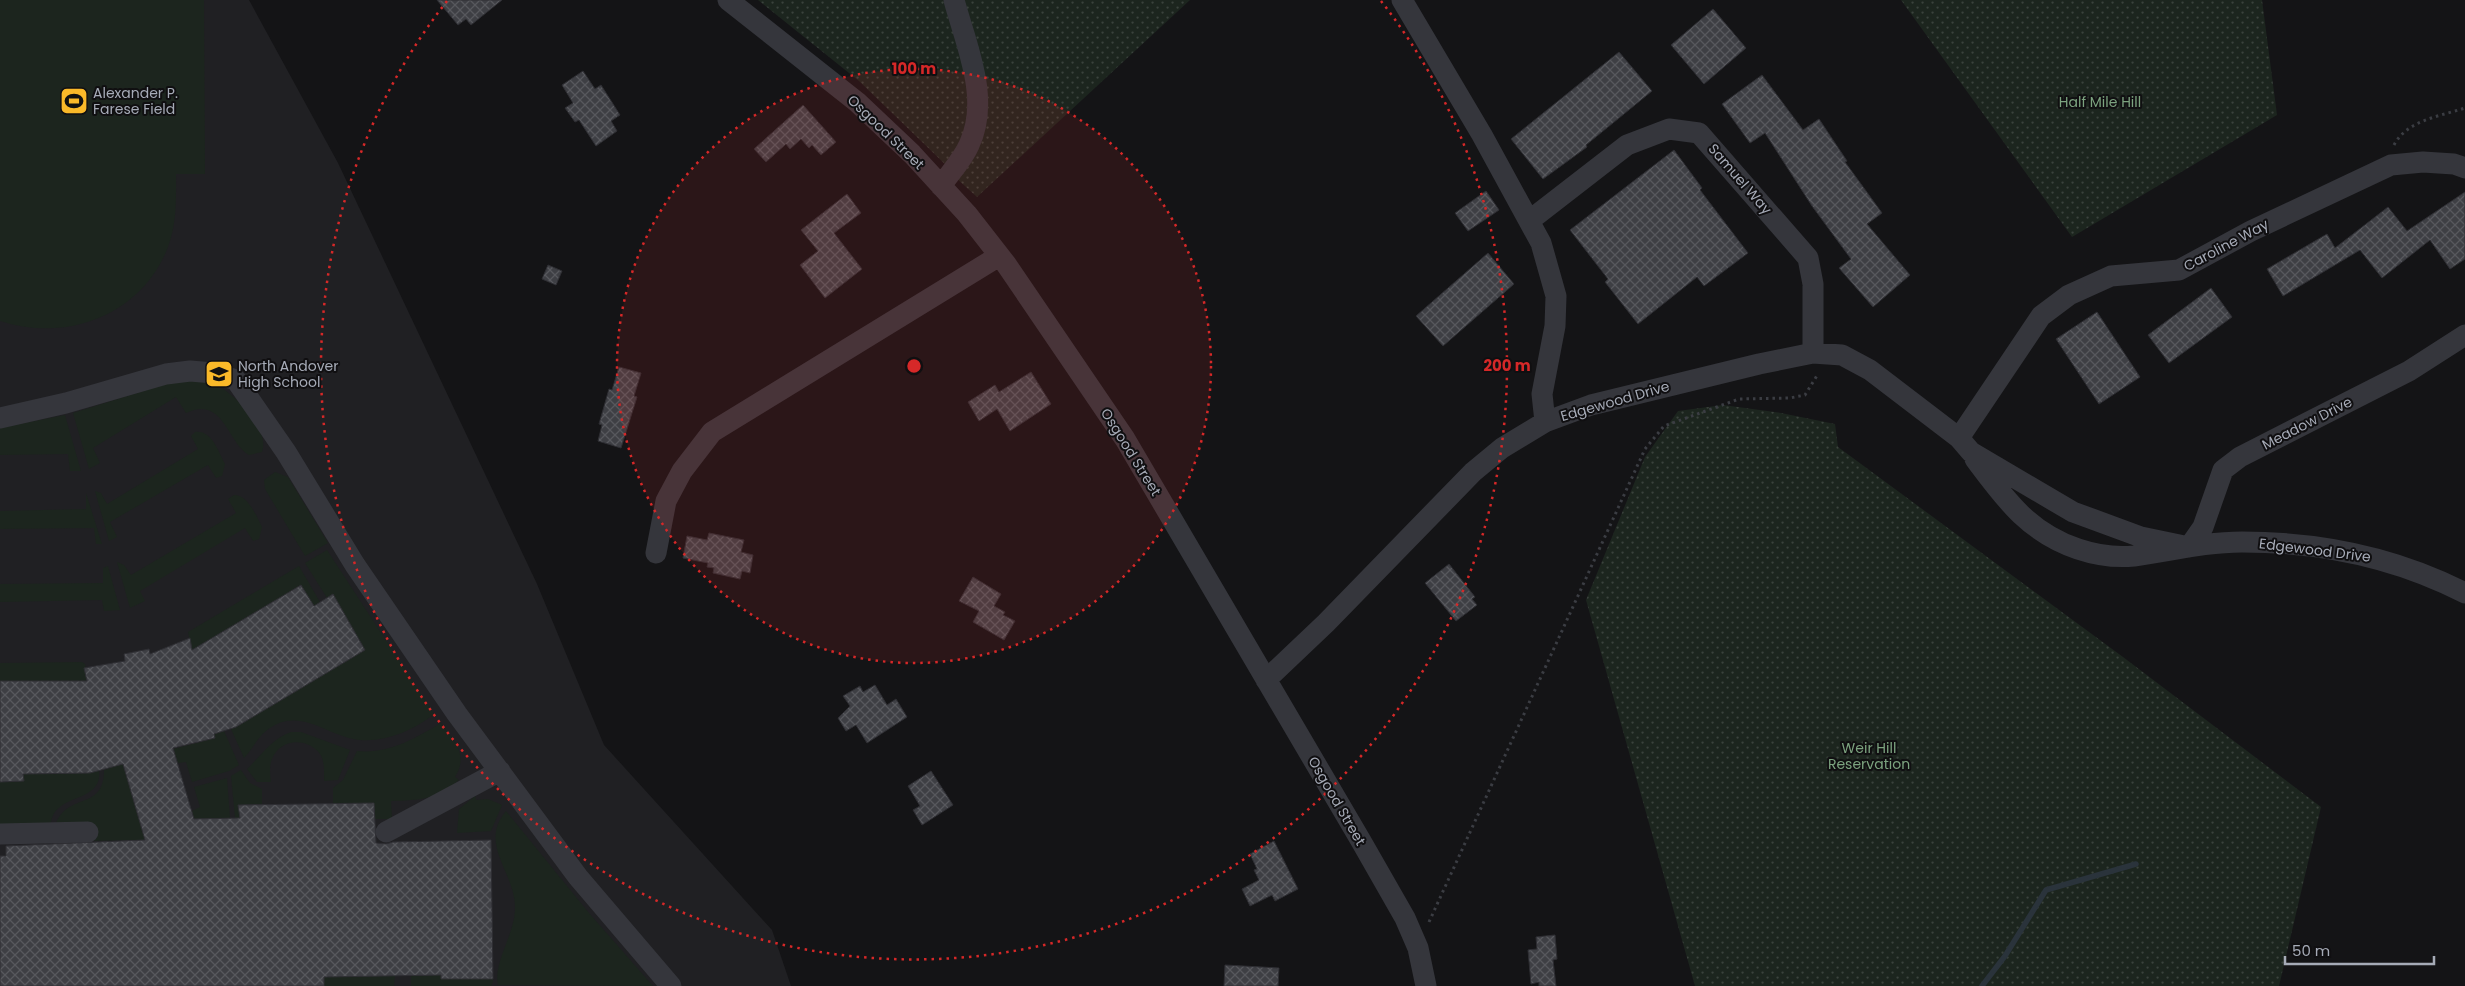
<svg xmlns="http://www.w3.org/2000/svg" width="2465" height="986" font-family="Poppins,sans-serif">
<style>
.built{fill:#202023}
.grass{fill:#1c251e}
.park{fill:url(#park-dots)}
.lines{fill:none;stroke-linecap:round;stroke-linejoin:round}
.stream{stroke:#2a333b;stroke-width:5.5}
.building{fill:url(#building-cross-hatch);stroke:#2e2e33}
.path{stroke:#3b3d43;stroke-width:3;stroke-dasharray:2.5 4;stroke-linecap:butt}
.minor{stroke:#35363c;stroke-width:21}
.ring{fill:none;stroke:#d62828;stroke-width:2.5;stroke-dasharray:2.5 5}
.labels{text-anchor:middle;stroke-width:4;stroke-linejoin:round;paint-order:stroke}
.poi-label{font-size:14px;fill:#a6abb7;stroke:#100f11;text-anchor:start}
.park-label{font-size:14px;fill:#7ca37f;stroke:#100f11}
.street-label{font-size:14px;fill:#a6abb7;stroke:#100f11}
.centre{fill:#d62828;stroke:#100f11;stroke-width:2.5}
.ring-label{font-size:15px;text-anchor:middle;font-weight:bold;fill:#d62828;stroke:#100f11;stroke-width:4;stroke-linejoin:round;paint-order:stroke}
</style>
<defs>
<pattern id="park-dots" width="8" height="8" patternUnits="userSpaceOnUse" patternTransform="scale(1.25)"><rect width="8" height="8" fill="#1c251e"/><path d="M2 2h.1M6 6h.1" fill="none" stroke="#3a423c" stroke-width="1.8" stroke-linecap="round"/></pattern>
<pattern id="building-cross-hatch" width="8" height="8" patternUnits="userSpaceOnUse" patternTransform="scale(1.25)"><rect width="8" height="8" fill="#3e3f44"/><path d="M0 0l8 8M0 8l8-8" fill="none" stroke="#57585d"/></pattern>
</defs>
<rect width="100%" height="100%" fill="#141416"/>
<path class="built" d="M0,0h249l89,163 199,421 67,161 168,185 19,56h-791z"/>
<path class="grass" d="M0,0h204l1,174h-29c0,25 1,49 -8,73 -26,68 -101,96 -168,74z
M179,380c10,1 22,-1 31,2 21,7 61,47 52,70l-13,3c-22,-12 -25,-60 -63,-42l-10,-16 -83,51 7,15 -11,6 -16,-56z
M65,415l16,56h-11l-2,-17 -68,1v-27z
M195,432c17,-2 23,19 30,32l-3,12 -6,2 -8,-13 -98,57 7,15 -8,4 -14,-50 6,2 6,11 91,-55 -7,-13z
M275,472l13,5 40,66 -23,13 -40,-67 -1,-9z
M86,493l16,51h-6l-2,-16 -94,1v-18l86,-2z
M234,495c14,0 22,20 28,32l-3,12 -6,2 -8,-13 -105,63 5,10 -15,7 -13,-46 7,3 7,10 105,-62 -8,-14z
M327,550l107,164c-20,16 -47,28 -74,26 -33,-3 -61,-36 -94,-9 -9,7 -14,19 -22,27l-13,-29 134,-79 -32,-55 -6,3 -22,-35z
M108,566l12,44 -16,1 -2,-11 -102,2v-18l103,-1v-15z
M299,566l21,36 -6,4 -13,-21 -109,65 -4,-18z
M82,662l3,2 2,17h-87v-18z
M441,723c13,18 28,32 14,54l4,3c-24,20 -38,20 -68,21l1,18h-17l-42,-15v-16l10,-8 14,-29c32,3 57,-12 84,-28z
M224,731l15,34 -10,6 -37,11 -6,-20 -8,1 -5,-14 42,-11 -1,-4z
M291,732h10l49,18 -12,30 -14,1c0,-9 1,-19 -4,-27 -12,-17 -40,-16 -48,5 -3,7 -2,15 -1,23h-14l-10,-13c15,-14 24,-30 44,-37z
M107,764h16l22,76 -59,1 -30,-18c13,-31 48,-12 48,-53l4,-1z
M99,770c4,35 -45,21 -48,54h-51v-42l23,-8 65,-1z
M241,770l9,13 12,6v15l-24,1 2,13h-5l-4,-42z
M227,778l3,40 -36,1 -2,-8 8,-4 -6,-20z
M475,796l1,4 12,-1 14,6 -11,26 -34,2 2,-24z
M506,811l83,102 64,73 -155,-1c-5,-23 17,-51 17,-77 0,-37 -37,-63 -9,-97z
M441,975v4h52v3l-2,4h-80v-10z
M395,976l-1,10h-70v-9z"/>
<path class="park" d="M758,0h190l24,81 -1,50 -21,38 -91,-88z
M960,0h230l-213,197 -23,-21 25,-36z
M1901,0h361l15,115 -205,122z
M1723,405l58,8 54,11 3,23 285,210 198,150 -42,179h-584l-109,-386 59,-143 33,-46z"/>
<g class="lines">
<path class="stream" d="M1982,986l23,-30 41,-66 90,-26"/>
</g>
<path class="building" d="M437,0h65l-31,25 -5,-6 -8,6z
M1713,9l33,39 -42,36 -33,-39z
M1619,52l33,39 -66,54 1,2 -44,32 -32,-40z
M583,71l12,18 6,-4 19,30 -9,6 6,10 -21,15 -17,-26 -4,2 -10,-14 8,-5 -11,-18z
M1762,75l41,55 16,-11 28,42 -2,1 37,51 -15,11 43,51 -37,32 -34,-39 12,-9 -39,-53 -47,-73 -15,10 -28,-39z
M803,105l33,37 -15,13 -9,-10 -3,3 -8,-9 -11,10 -4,-5 -20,18 -12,-13z
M1674,150l28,38 -2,2 48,63 -44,33 -7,-9 -59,47 -33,-42 3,-3 -38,-49z
M1486,191l13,19 -31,21 -13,-18z
M2465,192v67l-15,10 -20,-29 -48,38 -22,-28 -77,46 -16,-27 60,-35 8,14 53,-41 19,24z
M847,194l14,19 -27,20 28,36 -37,29 -25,-33 18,-14 -17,-21z
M1488,253l26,31 -71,62 -27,-30z
M548,265l14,6 -6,14 -14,-6z
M2211,288l21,29 -63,46 -21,-28z
M2097,312l43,65 -41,27 -43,-65z
M619,367l22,6 -7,23 3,1 -16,51 -23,-7 4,-16 -3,-1 10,-35 3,1z
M1031,372l20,32 -41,27 -13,-22 -18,12 -11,-19 27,-17 4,7z
M709,533l35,7 -3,12 12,3 -3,18 -8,-2 -2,8 -27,-6 1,-5 -7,-1 1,-4 -25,-5 4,-22 20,4z
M1449,564l26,33 -3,2 5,6 -21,16 -31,-38z
M973,577l28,17 -7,12 11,6 -2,3 12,6 -11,19 -31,-18 6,-11 -20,-10z
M301,585l13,21 19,-12 32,56 -129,77 -22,7 1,4 -42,10 21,71 46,-1 -2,-13 136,-2 2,40 10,1 7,-2 98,-2 2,139h-52v-4l-117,2v9h-324v-130h6v-10l139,-6 -22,-76 -33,9 -67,1 1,7 -24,1v-101h87l-3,-13 41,-7 -1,-7 25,-5 1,5 40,-16 2,12z
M875,685l12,20 9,-6 11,18 -40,26 -11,-18 -10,6 -8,-13 12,-12 -7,-10 17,-10 3,6z
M931,771l22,34 -31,20 -9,-15 7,-4 -12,-20z
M1274,841l24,48 -23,12 -3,-6 -22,11 -8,-17 17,-9 -5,-10 3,-1 -7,-15z
M1555,935l2,24 -4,1 3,26h-17v-4l-8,2 -3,-34 9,-1 -1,-12z
M1225,965l54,3 -1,18h-54z"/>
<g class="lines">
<path class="path" d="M2394,145c13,-25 47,-29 71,-37
M1429,922l216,-473 19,-23 75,-27 51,-1 15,-3 13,-21"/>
<path class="minor" d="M728,0l129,102 55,52 55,60 39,50 119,175 236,402 44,77 13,30 8,38
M1402,0l80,135 59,108 15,53 -1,30 -13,68 3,28
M941,186c9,-13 22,-27 28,-41 22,-46 -3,-100 -15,-145
M1529,221l98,-76 42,-16 30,4 109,125 5,26v69
M0,418l66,-15 100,-29 24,-3 24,2 22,7 50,72 69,113 102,149 121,163 93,109
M1959,438l82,-122 28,-21 42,-19 68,-6 72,-39 140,-66 32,-3 31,2 11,4
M1975,459c30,40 53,73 103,90 18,6 36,9 56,7 36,-5 72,-14 108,-14 80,0 153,15 223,51
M2189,547l14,-20 20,-57 17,-13 169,-86 56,-36
M656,553l10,-52 16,-30 30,-39 287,-176
M1266,680l60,-57 147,-151 29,-24 43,-26 46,-17 168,-41 54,-11 29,2 28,15 89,68 12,14 102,60 68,25 48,10
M386,832l114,-61
M0,834l88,-2"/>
</g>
<circle cx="914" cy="366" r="297" fill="#d62828" fill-opacity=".12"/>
<g class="ring">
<circle cx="914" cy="366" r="297"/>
<path d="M1381 1A593 593 0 1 1 447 1"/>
</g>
<defs>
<symbol id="stadium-square" viewBox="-11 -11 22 22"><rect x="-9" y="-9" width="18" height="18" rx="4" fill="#fab929" stroke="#100f11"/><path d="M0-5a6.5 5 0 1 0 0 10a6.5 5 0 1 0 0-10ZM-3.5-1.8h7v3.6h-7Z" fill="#111"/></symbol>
<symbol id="school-square" viewBox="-11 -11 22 22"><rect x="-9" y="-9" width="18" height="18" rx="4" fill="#fab929" stroke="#100f11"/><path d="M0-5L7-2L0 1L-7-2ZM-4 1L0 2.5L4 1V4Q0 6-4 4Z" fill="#111"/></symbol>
</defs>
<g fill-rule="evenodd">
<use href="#stadium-square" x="58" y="85" width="32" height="32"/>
<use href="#school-square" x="203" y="358" width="32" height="32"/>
</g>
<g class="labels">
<g class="poi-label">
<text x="93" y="98">Alexander P.<tspan x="93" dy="16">Farese Field</tspan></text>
<text x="238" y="371">North Andover<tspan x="238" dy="16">High School</tspan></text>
</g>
<g class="park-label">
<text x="2100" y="107">Half Mile Hill</text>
<text x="1869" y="753">Weir Hill<tspan x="1869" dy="16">Reservation</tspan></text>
</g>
<g class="street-label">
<text transform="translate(886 132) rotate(44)" y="5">Osgood Street</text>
<text transform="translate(1740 179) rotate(49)" y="5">Samuel Way</text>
<text transform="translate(2226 245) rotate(-28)" y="5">Caroline Way</text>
<text transform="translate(1615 401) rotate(-16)" y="5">Edgewood Drive</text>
<text transform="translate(2307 423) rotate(-27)" y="5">Meadow Drive</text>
<text transform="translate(1131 452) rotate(58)" y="5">Osgood Street</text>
<text transform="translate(2315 550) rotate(7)" y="5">Edgewood Drive</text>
<text transform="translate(1337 801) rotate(60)" y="5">Osgood Street</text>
</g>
</g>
<circle cx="914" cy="366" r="8" class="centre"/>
<g class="ring-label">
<text x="914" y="74">100 m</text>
<text x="1507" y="371">200 m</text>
</g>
<path d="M2285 956v8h149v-8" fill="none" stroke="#a6abb7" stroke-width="2.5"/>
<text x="2292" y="956" font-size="15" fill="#a6abb7" stroke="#100f11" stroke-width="4" paint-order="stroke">50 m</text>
</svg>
